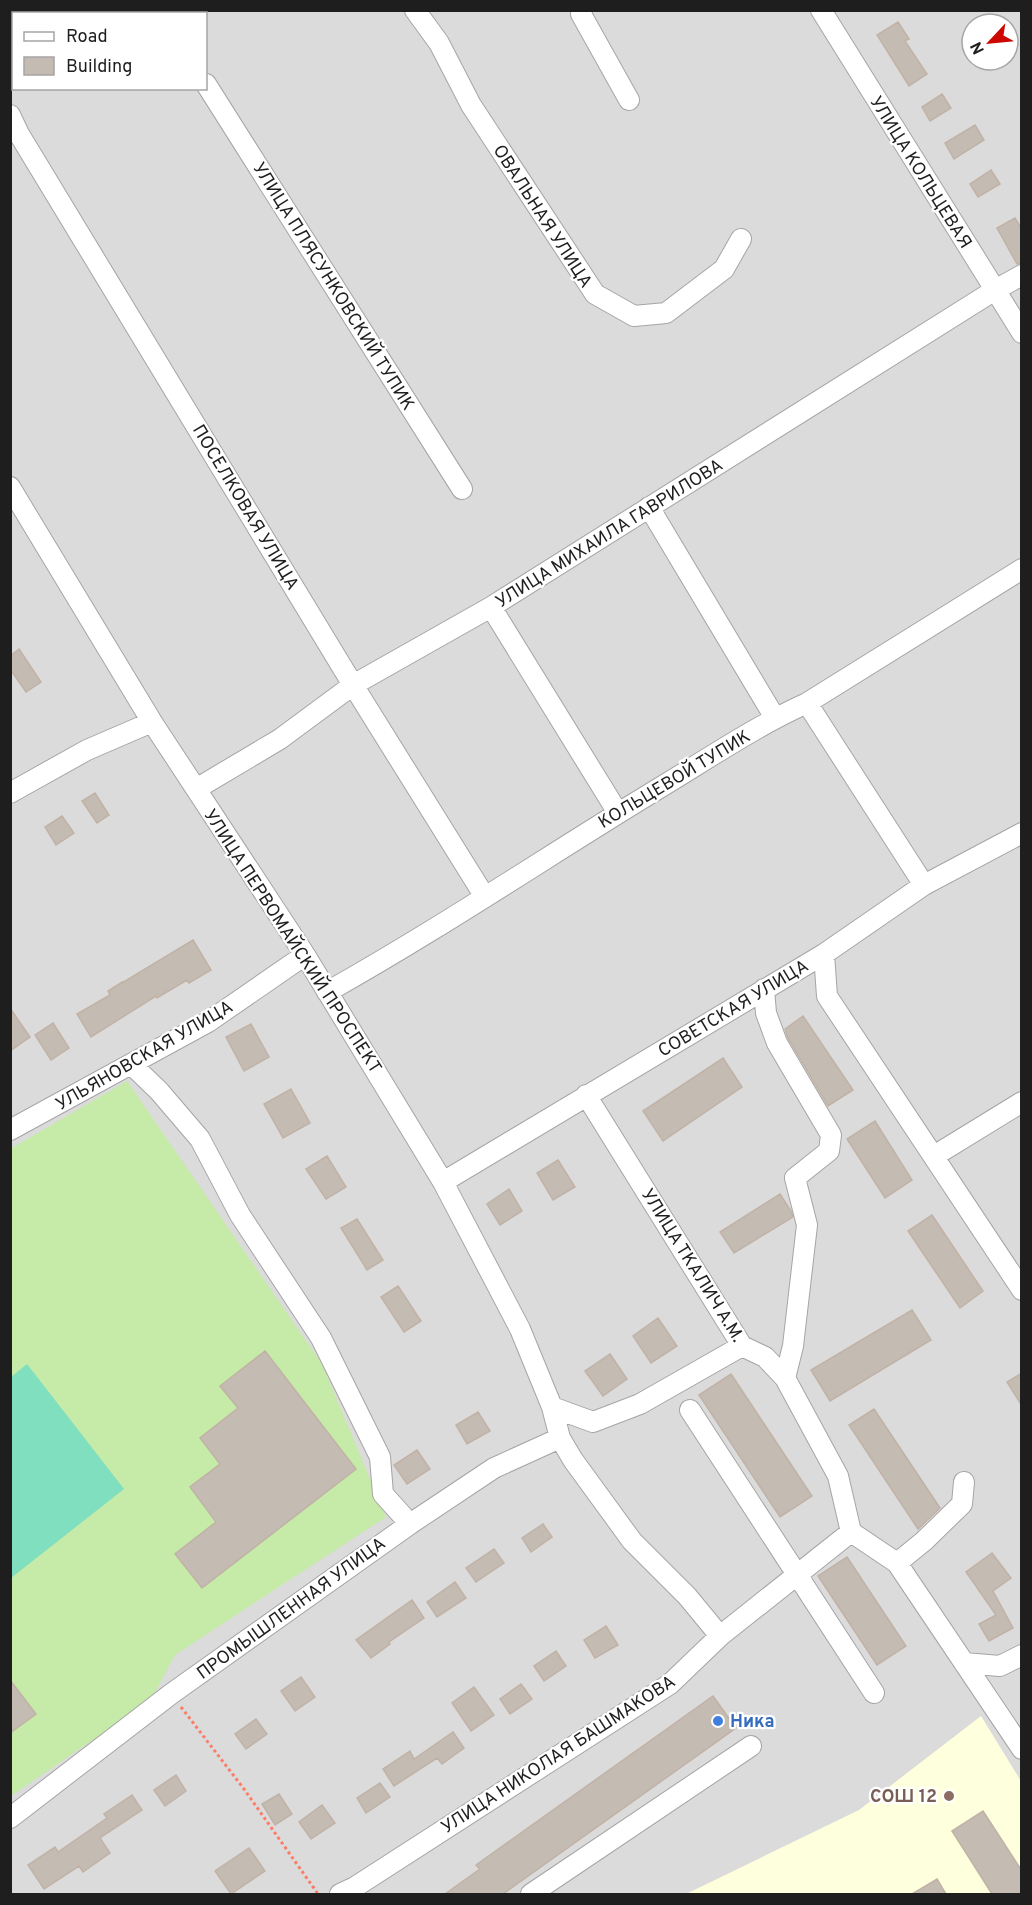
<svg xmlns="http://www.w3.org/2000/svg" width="1032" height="1905" font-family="Overpass,sans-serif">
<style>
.residential{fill:#dcdbdb;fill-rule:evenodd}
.education{fill:#feffdc}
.grass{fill:#c6eaa8}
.pitch{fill:#80dfbe}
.building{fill:#c4bbb3;stroke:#c1b2a6;stroke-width:1.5}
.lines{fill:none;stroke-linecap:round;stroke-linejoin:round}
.minor-casing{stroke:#a5a5a5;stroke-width:22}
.path{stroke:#fb7d68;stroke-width:3;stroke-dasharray:3 3;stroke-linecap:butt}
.minor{stroke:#fff;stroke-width:20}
.shop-dot{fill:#3f7fe0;stroke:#fff;stroke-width:2}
.education-dot{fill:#8d6e63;stroke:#fff;stroke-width:2}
.labels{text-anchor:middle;stroke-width:4.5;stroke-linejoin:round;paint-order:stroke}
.street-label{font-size:18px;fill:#1e1e1e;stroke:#fff}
.shop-label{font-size:18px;font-weight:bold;fill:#366cbe;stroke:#fff;text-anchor:start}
.education-label{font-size:18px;font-weight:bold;fill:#785e54;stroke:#fff;text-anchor:end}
</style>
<rect width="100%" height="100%" fill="#efebe3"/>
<path class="residential" d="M58,10l963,1v1883h-1010v-1855l2,-1 1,50h192v-74l-153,-1zM972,24h36v36h-36z"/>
<path class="education" d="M981,1716l40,65v113h-335l173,-84z"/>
<path class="grass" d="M127,1081l195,283 64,153 -211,138 -24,45 -140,96 -1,-647z"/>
<path class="pitch" d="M27,1364l97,125 -113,89v-201z"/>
<path class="building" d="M898,22l11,17 -4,2 22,33 -18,12 -32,-51z
M942,94l9,14 -21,13 -8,-14z
M975,125l9,15 -30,19 -9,-16z
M991,170l9,14 -22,13 -8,-13z
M1015,218l7,11v34l-5,1 -20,-36z
M19,649l22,33 -15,10 -16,-23v-13z
M95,793l14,22 -12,8 -15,-22z
M62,816l12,17 -18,12 -11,-18z
M193,940l18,30 -22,13 -2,-3 -30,18 -1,-2 -65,41 -14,-23 33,-19 -2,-4 14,-9v1z
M10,1008l20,29 -20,14z
M803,1016l50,74 -25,16 -40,-68 -3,-9z
M53,1023l16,25 -18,12 -16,-25z
M251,1024l18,33 -25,14 -18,-34z
M723,1058l19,29 -79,54 -20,-30z
M291,1089l19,34 -27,15 -19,-34z
M875,1121l37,59 -27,18 -38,-59z
M327,1156l19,31 -20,12 -20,-30z
M558,1160l17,27 -22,13 -16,-27z
M509,1189l13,22 -22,14 -13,-21z
M780,1194l11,17 2,6 -59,36 -14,-21z
M932,1215l51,76 -23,17 -52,-77z
M357,1219l26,41 -16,10 -26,-42z
M398,1286l23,35 -17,11 -23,-35z
M912,1310l19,30 -101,61 -19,-31z
M658,1318l19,28 -26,17 -18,-27z
M265,1351l91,118 -154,119 -27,-34 41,-32 -26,-35 30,-23 -20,-26 38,-30 -18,-22z
M610,1354l17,25 -24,17 -18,-25z
M1022,1373v33l-15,-24z
M731,1374l81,122 -32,21 -81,-122z
M874,1409l66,99 -22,21 -69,-104z
M478,1412l12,19 -23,13 -11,-19z
M417,1450l13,19 -23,15 -13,-19z
M543,1524l9,13 -21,15 -9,-14z
M494,1549l10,14 -28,19 -10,-14z
M992,1553l19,25 -18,13 20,37 -24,13 -10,-17 17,-9 -30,-43z
M847,1557l59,89 -29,19 -59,-89z
M455,1582l11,16 -29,19 -10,-15z
M412,1600l12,18 -35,24 1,2 -19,14 -15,-18z
M606,1626l12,19 -23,13 -11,-18z
M556,1651l10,15 -22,15 -10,-15z
M301,1677l14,20 -20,14 -14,-20z
M10,1680l26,34 -26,19z
M521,1684l11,15 -22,15 -10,-15z
M474,1687l20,28 -23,16 -19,-28z
M713,1696l23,32 -233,166h-58l35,-25 -4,-4z
M256,1719l11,15 -21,15 -11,-15z
M453,1732l11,16 -22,16 -5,-6 -43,28 -11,-17 27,-18 4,8z
M176,1775l10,16 -21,15 -11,-16z
M380,1783l10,14 -24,16 -9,-15z
M279,1794l13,20 -17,11 -13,-21z
M132,1795l10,15 -42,28 10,15 -27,19 -4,-6 -35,23 -16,-24 27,-18 3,5 49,-34 -3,-4z
M322,1805l13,18 -24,16 -12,-17z
M983,1811l39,60v23h-30l-40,-63z
M249,1848l16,23 -34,23 -16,-23z
M937,1879l9,15h-34z"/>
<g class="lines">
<defs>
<path id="minor" d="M159,10l2,4
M415,10l24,33 32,62 124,189 39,22 32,-3 58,-44 17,-30
M582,10l-1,4 48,86
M821,10l201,323
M33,14l6,-4
M10,24l4,-1
M206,84l256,405
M10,115l9,19 334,551 132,212
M10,487l142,235 153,233 138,227 77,147 32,78 8,31 -66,30 -84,56 -239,170 -161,124
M649,507l126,211
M491,607l127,206
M807,703l117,182
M196,789l84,-50 73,-54 138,-78 504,-317 27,-15
M10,793l77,-43 65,-28
M824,954l3,42 195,294
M764,989l2,24 11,30 54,92 -2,16 -34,27 12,47 -14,121 -8,32
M327,992c114,-64 222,-137 334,-205 48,-29 95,-61 146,-84l215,-134
M131,1064l28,27 41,48 40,76 81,123 59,119 3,37 27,30
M586,1095l156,251 23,11 20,21 53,98 13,56 46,31 125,186
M10,1130l198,-108 97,-67
M934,1156l88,-54
M443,1182l381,-228 100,-69 98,-52
M552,1407l41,15 47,-18 102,-58
M690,1410l184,283
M560,1438l13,22 59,81 55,55 33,40
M897,1563l27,-22 38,-37 2,-22
M964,1663l36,3 22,-11
M340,1894l15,-7 315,-203 50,-48 131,-104
M531,1894l220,-148"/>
</defs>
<use href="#minor" class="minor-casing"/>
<path class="path" d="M90,14l5,-4
M10,57l4,-2
M181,1707l63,82 74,105"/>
<use href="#minor" class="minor"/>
</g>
<circle class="shop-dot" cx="718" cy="1721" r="6"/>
<circle class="education-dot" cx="949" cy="1796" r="6"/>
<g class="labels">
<g class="street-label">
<text transform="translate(921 172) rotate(58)" y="6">УЛИЦА КОЛЬЦЕВАЯ</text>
<text transform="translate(543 216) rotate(57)" y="6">ОВАЛЬНАЯ УЛИЦА</text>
<text transform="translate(334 286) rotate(58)" y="6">УЛИЦА ПЛЯСУНКОВСКИЙ ТУПИК</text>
<text transform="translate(246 507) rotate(59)" y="6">ПОСЕЛКОВАЯ УЛИЦА</text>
<text transform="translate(609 533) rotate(-32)" y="6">УЛИЦА МИХАИЛА ГАВРИЛОВА</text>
<text transform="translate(674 779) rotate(-31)" y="6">КОЛЬЦЕВОЙ ТУПИК</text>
<text transform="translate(293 941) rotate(57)" y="6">УЛИЦА ПЕРВОМАЙСКИЙ ПРОСПЕКТ</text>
<text transform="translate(733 1008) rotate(-31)" y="6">СОВЕТСКАЯ УЛИЦА</text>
<text transform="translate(144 1055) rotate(-30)" y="6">УЛЬЯНОВСКАЯ УЛИЦА</text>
<text transform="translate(693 1265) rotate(58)" y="6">УЛИЦА ТКАЛИЧ А.М.</text>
<text transform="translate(291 1608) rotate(-36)" y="6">ПРОМЫШЛЕННАЯ УЛИЦА</text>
<text transform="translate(558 1754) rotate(-33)" y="6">УЛИЦА НИКОЛАЯ БАШМАКОВА</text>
</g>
<g class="shop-label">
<text x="730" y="1727">Ника</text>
</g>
<g class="education-label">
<text x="937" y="1802">СОШ 12</text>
</g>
</g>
<rect width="1032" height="1905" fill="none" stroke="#1e1e1e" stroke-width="24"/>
<rect x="12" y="12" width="195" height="78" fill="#ffffff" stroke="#a5a5a5" stroke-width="1.5"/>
<rect x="24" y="32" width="30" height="9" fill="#ffffff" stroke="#a5a5a5" stroke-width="1.5"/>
<text x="66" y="42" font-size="18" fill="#1e1e1e">Road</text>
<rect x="24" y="57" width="30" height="18" fill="#c4bbb3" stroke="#a5a5a5" stroke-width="1.5"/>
<text x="66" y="72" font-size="18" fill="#1e1e1e">Building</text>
<g transform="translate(990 42) rotate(244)"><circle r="28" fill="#ffffff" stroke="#a5a5a5" stroke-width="1.5"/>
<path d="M0-4.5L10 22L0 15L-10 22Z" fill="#cb0700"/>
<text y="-9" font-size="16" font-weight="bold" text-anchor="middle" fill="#1e1e1e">N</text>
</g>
</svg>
